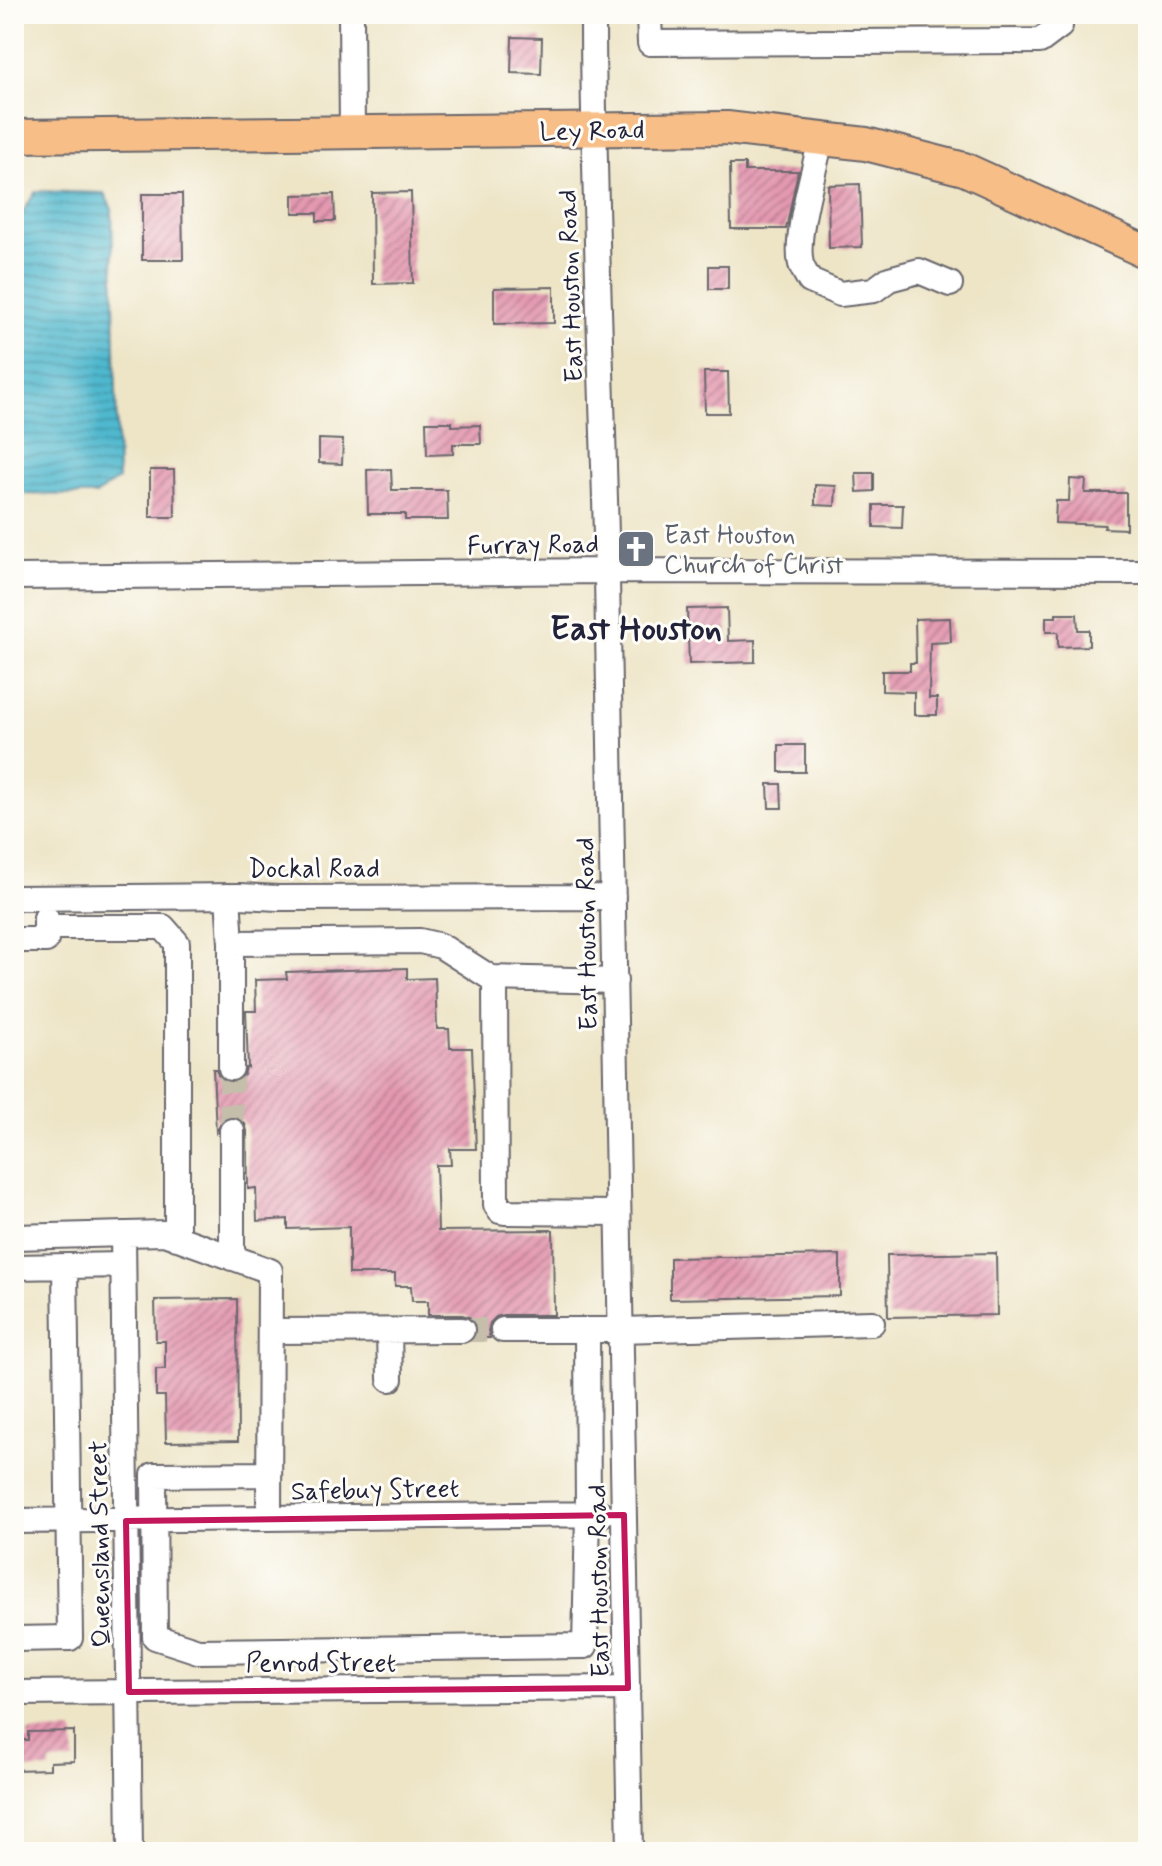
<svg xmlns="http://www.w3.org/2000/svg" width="1162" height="1866" font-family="Mynerve,sans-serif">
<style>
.water{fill:url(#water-rules);stroke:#396d84;stroke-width:2}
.building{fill:url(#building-hatch)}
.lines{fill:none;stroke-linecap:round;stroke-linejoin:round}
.minor-tunnel{stroke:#c5beab;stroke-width:24;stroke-dasharray:24 12;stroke-linecap:butt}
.minor-casing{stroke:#69666c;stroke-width:28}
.major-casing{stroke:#69666c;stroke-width:36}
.minor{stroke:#fff;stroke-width:24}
.major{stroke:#f7be88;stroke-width:32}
.marked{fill:none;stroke:#c2185b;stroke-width:6;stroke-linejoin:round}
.labels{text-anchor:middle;stroke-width:6;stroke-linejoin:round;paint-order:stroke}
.street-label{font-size:26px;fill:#22223b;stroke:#fdfcf7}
.worship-label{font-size:26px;fill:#5b616d;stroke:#fdfcf7;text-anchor:start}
.district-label{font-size:34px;font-weight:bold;fill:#22223b;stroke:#fdfcf7}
</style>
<defs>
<pattern id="water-rules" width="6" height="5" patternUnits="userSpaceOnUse" patternTransform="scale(2)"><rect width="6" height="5" fill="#50b8ce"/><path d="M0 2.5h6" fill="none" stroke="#4295a8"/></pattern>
<pattern id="building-hatch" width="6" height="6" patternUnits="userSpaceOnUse" patternTransform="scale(2)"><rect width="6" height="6" fill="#e499b1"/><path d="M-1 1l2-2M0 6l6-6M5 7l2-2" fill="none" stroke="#b87c91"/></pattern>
</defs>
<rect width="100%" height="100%" fill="#fdfcf7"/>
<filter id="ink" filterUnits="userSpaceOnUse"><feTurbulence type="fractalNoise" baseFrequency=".0125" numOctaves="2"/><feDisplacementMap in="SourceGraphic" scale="16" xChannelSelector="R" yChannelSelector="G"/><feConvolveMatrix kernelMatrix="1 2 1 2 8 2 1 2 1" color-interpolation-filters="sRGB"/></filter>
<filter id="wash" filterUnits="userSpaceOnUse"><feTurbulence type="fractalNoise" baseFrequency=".006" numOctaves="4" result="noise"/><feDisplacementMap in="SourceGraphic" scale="32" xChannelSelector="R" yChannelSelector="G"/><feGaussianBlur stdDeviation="1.8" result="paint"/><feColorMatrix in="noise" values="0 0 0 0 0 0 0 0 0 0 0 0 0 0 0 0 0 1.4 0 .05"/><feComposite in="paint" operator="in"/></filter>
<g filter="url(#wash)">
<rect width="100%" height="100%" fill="#eee5c7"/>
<path class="water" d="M36,191l68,2 8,16 6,270 -22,16 -82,-1v-268z"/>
<g id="blocks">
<path class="building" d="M512,37l30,1 -1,36 -30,-1z
M730,164h15v7h53l-12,58h-55z
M860,184l2,63 -33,1 -1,-63z
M411,192l2,91 -40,1 -1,-91z
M142,194h40l1,66h-41z
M334,194l1,27h-18v-8h-24v-18z
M709,266h19v23h-19z
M554,287v36l-60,1v-36z
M704,372h24l1,41h-24z
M426,422h26v4l28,-1 1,19h-28v10l-26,1z
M319,439l24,1 -1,24 -23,-1z
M391,469l1,21h55l1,30h-43v-6h-37l-1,-44z
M150,470h24l1,47h-25z
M856,473h18v18l-17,1z
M1070,479l16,1 -1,13h41v36l-22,-1 1,-3 -50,-2 1,-22h13z
M815,485l21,1 -1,20 -20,-1z
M874,505h29l-1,23 -28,-1z
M727,608l1,33 27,-1v22l-66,2 -2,-55z
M1056,614h21l1,16h11v16l-31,1v-15h-12v-15h10z
M950,618l1,24 -21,1 -1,55h8v17h-23v-23l-32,-1v-20h28v-8h6l-1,-44z
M779,745h26v27h-26z
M768,784h13l1,24h-13z
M407,968v11l28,-1 2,51h12l1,19h22l4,101h-26l1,16h-15l2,66 115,-1 1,85h-51l-7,2 -6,6 -2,8 2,7h-16l3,-9 -3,-7 -5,-5 -7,-2h-34v-14h-16l-1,-15h-16v-12h-46v-47l-61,2v-10l-31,2 -1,-33 -8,1 -1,-58 -2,-7 -6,-6 -8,-2 -7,2 -8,14 -3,-63h3l2,6 5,6 7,2 8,-2 6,-6 2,-7h2l-2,-57h10l-1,-31 32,-1 -1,-7z
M996,1253l1,62 -109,2 -1,-62z
M840,1255v41l-170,3v-41z
M237,1299l1,142 -72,1 -1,-46h-9v-27h9v-28h-9l-1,-41z
M74,1731v30l-24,1v7l-36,1v-30h14v-8z"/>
</g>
</g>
<g filter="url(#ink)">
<use href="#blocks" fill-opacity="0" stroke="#69666c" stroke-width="2"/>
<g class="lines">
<path class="minor-tunnel" d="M231,1068l1,63
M462,1330h41"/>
<defs>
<path id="minor" d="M351,14l1,118
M593,14c0,188 10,375 14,563 9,425 16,850 23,1275
M649,14l1,29 390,-2 20,-15v-12
M821,139c-6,29 -27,98 -20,125 2,6 6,12 9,17l30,13 34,-4 15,-11 30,-8 31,13
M14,577l593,-6 541,1
M228,896l3,47 189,-2 21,5 50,32 124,3
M14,898l226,-2 38,2 335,-1
M46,927h117l14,16v295
M14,940h32v-22
M231,943v125
M495,978l1,227 4,6 5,1 113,1
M232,1131v127
M123,1234l7,618
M14,1237l150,-4 106,38 -1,247
M14,1267l109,-2
M503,1330h117l252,-7
M270,1331l192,-1
M389,1331l1,48
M269,1474l-115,1 1,162 43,14 387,-5 3,-132 -1,-184
M14,1521l588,-7
M14,1639l56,-1 -5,-371
M14,1693l614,-5"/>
<path id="major" d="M14,136l713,-8 139,16 98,25 184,84"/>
</defs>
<use href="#minor" class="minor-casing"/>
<use href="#major" class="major-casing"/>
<use href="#minor" class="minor"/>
<use href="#major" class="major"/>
</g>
</g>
<path class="marked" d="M624,1515l4,173 -499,4 -3,-171z"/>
<defs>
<symbol id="church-square" viewBox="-11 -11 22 22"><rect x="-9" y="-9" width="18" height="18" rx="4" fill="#6b7280" stroke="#fdfcf7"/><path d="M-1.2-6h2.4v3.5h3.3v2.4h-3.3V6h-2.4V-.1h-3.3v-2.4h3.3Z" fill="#fff"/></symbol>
</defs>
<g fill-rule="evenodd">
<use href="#church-square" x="614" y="527" width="44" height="44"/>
</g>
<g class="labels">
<g class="street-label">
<text transform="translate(592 130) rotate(-1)" y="9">Ley Road</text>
<text transform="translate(570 286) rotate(-92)" y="9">East Houston Road</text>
<text transform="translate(533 544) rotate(-1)" y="9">Furray Road</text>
<text x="314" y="877">Dockal Road</text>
<text transform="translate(586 934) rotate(-91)" y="9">East Houston Road</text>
<text transform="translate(375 1489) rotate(-1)" y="9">Safebuy Street</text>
<text transform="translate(99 1544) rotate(-91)" y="9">Queensland Street</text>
<text transform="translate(598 1581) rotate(-91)" y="9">East Houston Road</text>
<text x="321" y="1671">Penrod Street</text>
</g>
<g class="worship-label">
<text x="664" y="543">East Houston<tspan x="664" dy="30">Church of Christ</tspan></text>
</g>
<g class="district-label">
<text x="636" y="639">East Houston</text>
</g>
</g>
<rect width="1162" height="1866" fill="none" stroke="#fdfcf7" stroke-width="48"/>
</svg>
